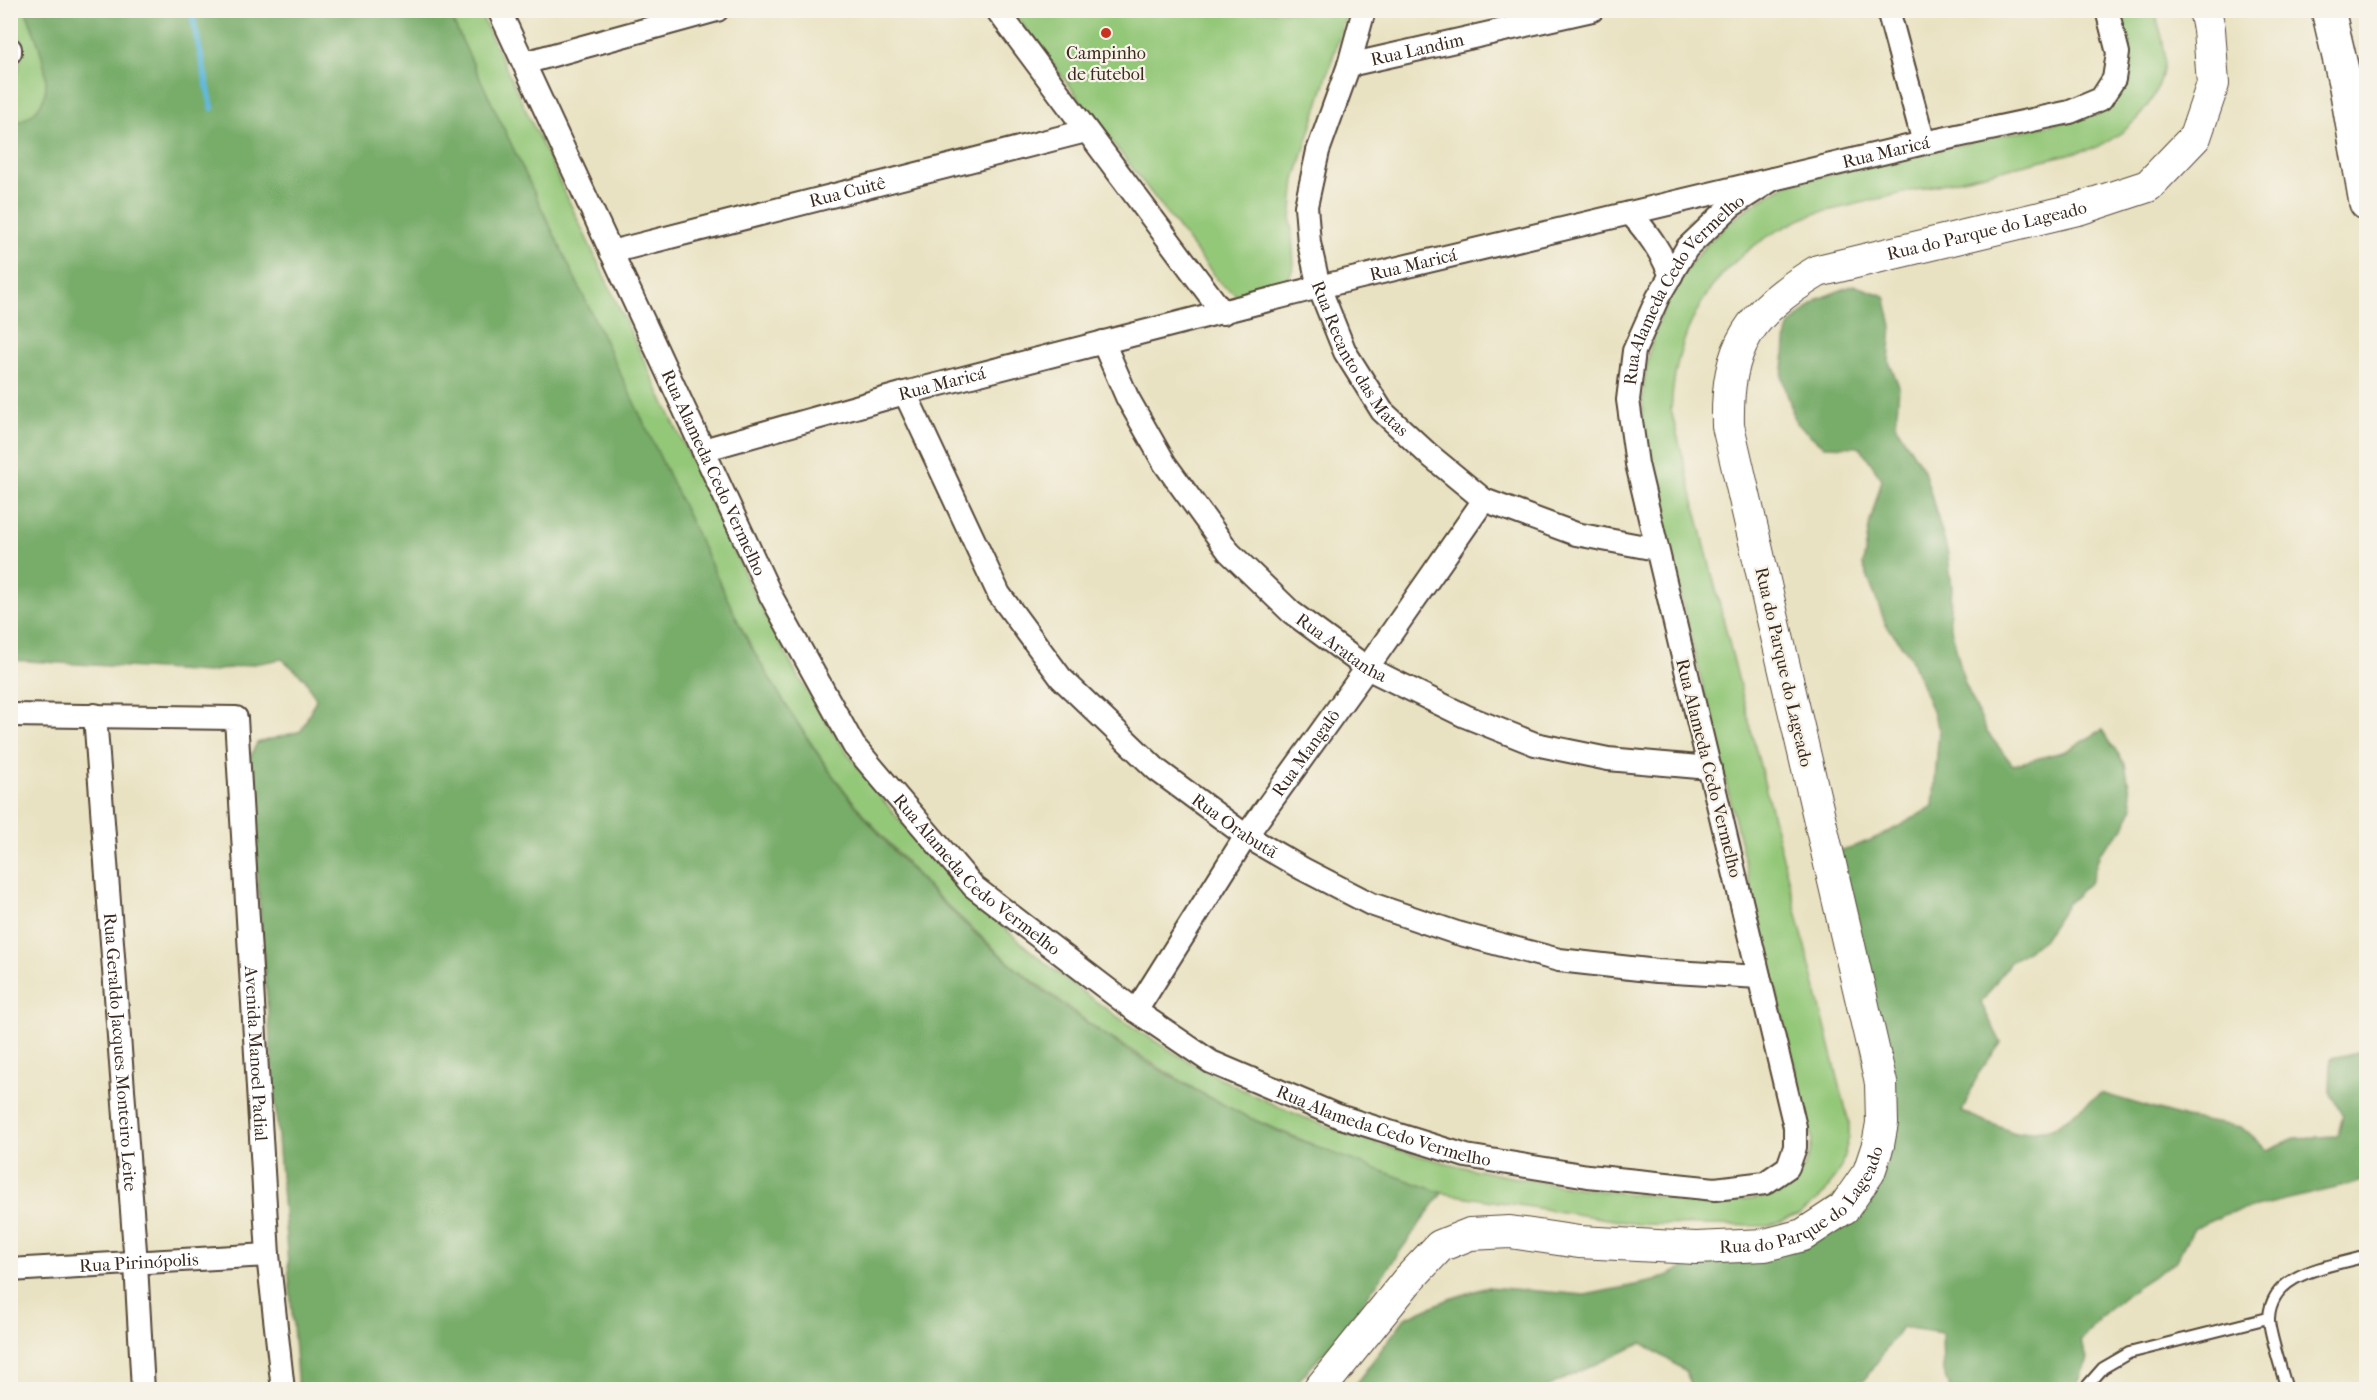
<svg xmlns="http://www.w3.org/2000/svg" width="2377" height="1400" font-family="'IM FELL French Canon',serif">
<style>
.green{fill:#94c879;stroke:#68794c;stroke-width:1.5}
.forest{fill:#77ac69;stroke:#596b44;stroke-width:1.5}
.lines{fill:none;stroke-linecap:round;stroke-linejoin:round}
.stream{stroke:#61b9de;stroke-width:6}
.lane-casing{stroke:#554637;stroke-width:14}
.street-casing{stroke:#554637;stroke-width:26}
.secondary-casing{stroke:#554637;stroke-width:34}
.highway-casing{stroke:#554637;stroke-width:36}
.lane{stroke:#fff;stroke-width:10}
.street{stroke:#fff;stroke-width:22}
.secondary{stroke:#fff;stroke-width:32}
.highway{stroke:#fff;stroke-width:33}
.poi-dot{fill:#c8321e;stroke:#f7f3e8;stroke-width:2}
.labels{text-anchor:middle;stroke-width:4.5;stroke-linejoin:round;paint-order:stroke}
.street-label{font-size:18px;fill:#3b2a1e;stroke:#f7f3e8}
.poi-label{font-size:18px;fill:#3b2a1e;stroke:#f7f3e8}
</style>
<rect width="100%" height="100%" fill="#f7f3e8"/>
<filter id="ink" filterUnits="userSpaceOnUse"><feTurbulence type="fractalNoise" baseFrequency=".0167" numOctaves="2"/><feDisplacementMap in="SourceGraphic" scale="12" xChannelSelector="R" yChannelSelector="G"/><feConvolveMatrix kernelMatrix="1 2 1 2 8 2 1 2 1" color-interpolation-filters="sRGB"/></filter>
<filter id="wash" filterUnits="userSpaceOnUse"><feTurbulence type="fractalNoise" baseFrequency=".008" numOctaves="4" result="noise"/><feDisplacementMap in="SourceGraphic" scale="24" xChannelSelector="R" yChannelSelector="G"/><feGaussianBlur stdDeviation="1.35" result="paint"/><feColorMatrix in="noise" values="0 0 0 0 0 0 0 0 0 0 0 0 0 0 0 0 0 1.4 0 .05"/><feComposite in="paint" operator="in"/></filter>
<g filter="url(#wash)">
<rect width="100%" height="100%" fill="#e9e2c2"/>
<path class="green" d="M11,11h15c13,36 45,99 -15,113v-32l8,-24 2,-14 -1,-15z
M448,11h31c66,140 133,280 199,421 47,99 89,199 149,291 124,188 317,342 530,414 97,32 199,52 301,59 55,4 148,23 154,-57l-169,-700c-8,-114 43,-202 144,-255l308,-70c43,-29 36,-60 25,-103h35c2,10 6,21 8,31 8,48 -28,89 -69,106l-280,66c-90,34 -138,101 -143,196l178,712v15l-8,30 -16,26 -25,21 -32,12 -130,-2 -196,-31 -95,-34 -102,-43 -49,-26 -95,-58 -89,-67 -79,-73 -70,-78 -32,-41 -58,-87 -50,-92z
M1012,11h335l-52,169 -4,39 3,46 -4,10 -15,16 -29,7 -9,-3 -16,-11z"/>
<path class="forest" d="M26,11h422l299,629c26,45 53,89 83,132 107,146 253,266 416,344 63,31 130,52 196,77l-103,143 -48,53 -789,1 -8,-4 -53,4 -143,-1 -50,-628 9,-18 44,-12 15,-32 -12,-21 -22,-19 -74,13 -197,-12 -1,-536c61,-14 29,-77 16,-113z
M1854,285l31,11 7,30 -3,36 10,24 -3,40 28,44 24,84 4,35 -3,30 15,62 23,51 26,33 53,-14 36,-21 23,34 8,43 -10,22 -23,24 -9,28 -23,22 -25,37 -34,23 -28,40 20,40 -23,31 -16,38 53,21 37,-4 49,-36 84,25 56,9 26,23 28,-12 42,-2 6,-20 -13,-24 1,-34 27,-6 8,34v93l-13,5 -127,30 -33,15 -18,33 -39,25 -36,30 -20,25 8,17 -13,30h-124l-8,-20 -1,-36 -40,-6 -38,53 -59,2 -8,7h-105l-6,-18 -44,-28 -100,46 -191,1 54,-72 44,-19 39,-12 97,8 70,-14 46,-21 63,-4 116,-97 -47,-307c38,-8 67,-26 100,-46l6,-77 -29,-73 -24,-31 -23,-60 7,-43 12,-43 -22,-32 -37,-1 -27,-23 -14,-46 6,-50 30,-28z"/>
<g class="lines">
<path class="stream" d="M191,10l21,98"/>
</g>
</g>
<g filter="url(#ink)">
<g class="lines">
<defs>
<path id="lane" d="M2087,1390l1,-5 15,-17 26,-15 139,-35
M2287,1390c-4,-16 -19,-60 -18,-72 2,-47 62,-51 97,-62"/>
<g id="street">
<path id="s1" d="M499,10l272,586 83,150 120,141 162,124 75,51 127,54 128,40 122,20 127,13 50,-6 23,-16 7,-20v-20l-158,-663 -9,-64 6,-49 24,-54 29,-49 44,-42 42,-27"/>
<path d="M997,10l226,303"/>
<path id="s2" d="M1364,10l-15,55 -31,86 -12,55 3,37 10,44 26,65 37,59 45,42 57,47 92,34 80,15"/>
<path d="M1888,10l36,133"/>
<path d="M10,49v3"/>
<path d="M524,63l193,-53"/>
<path id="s3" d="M1349,65l243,-55"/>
<path d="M1630,213c18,20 31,38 41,63"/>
<path id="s4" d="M611,252l475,-121"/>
<path id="s5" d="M1103,342l24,55 38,67 64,88 62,60 76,56 98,48 70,28 73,15 102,9"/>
<path id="s6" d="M905,393l94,201 62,84 96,92 89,66 57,33 68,35 86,29 102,27 98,11 102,6"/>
<path id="s7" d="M703,450l202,-57 414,-106 605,-144 146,-31 31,-13 13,-20 4,-26 -11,-43"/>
<path id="s8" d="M10,715l226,3 32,537 15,135"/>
<path id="s9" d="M95,715l41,549 7,126"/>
<path id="s10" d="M1136,1011l110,-175 121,-168 117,-168"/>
<path id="s11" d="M10,1270l258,-15"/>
</g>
<g id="secondary">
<path id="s12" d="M1319,1390l88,-109 33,-35 30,-12 40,-2 69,10 117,6 69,-3 38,-10 41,-27 25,-36 9,-27 4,-22 -1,-40 -153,-657c-2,-81 22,-114 90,-155l260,-62 70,-23 47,-49 18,-53 -4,-55 -4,-19"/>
</g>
<path id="highway" d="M2328,10l18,77 20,116"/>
</defs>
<use href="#lane" class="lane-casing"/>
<use href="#street" class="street-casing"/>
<use href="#secondary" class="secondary-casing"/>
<use href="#highway" class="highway-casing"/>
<use href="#lane" class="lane"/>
<use href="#street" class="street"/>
<use href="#secondary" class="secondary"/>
<use href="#highway" class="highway"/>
</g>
</g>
<circle class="poi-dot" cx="1106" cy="33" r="6"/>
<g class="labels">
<g class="street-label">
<text dy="6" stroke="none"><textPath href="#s3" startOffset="70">Rua Landim</textPath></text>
<text dy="6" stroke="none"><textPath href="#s7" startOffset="1220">Rua Maricá</textPath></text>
<text dy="6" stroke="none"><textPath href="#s4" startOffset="244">Rua Cuitê</textPath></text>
<text dy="6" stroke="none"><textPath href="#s12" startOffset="1779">Rua do Parque do Lageado</textPath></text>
<text dy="6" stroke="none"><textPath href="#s7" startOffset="734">Rua Maricá</textPath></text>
<text dy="6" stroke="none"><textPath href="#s1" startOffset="2814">Rua Alameda Cedo Vermelho</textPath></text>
<text dy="6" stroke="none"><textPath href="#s2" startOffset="370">Rua Recanto das Matas</textPath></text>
<text dy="6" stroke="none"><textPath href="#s7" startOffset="248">Rua Maricá</textPath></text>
<text dy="6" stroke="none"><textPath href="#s1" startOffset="510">Rua Alameda Cedo Vermelho</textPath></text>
<text dy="6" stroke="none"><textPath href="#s5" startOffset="394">Rua Aratanha</textPath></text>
<text transform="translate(1784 667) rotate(77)" y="6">Rua do Parque do Lageado</text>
<text dy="6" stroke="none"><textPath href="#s10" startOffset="309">Rua Mangalô</textPath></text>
<text transform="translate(1709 768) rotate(76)" y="6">Rua Alameda Cedo Vermelho</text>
<text dy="6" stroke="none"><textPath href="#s6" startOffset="555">Rua Orabutã</textPath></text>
<text dy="6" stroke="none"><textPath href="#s1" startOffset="996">Rua Alameda Cedo Vermelho</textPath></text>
<text dy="6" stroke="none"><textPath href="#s9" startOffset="338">Rua Geraldo Jacques Monteiro Leite</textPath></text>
<text dy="6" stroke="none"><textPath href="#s8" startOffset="562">Avenida Manoel Padial</textPath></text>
<text dy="6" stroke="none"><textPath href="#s1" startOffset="1482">Rua Alameda Cedo Vermelho</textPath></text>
<text dy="6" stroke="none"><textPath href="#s12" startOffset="573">Rua do Parque do Lageado</textPath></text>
<text dy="6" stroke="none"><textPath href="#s11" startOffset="129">Rua Pirinópolis</textPath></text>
</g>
<g class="poi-label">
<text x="1106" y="59">Campinho<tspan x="1106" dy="21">de futebol</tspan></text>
</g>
</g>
<rect width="2377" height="1400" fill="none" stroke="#f7f3e8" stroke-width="36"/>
</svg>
